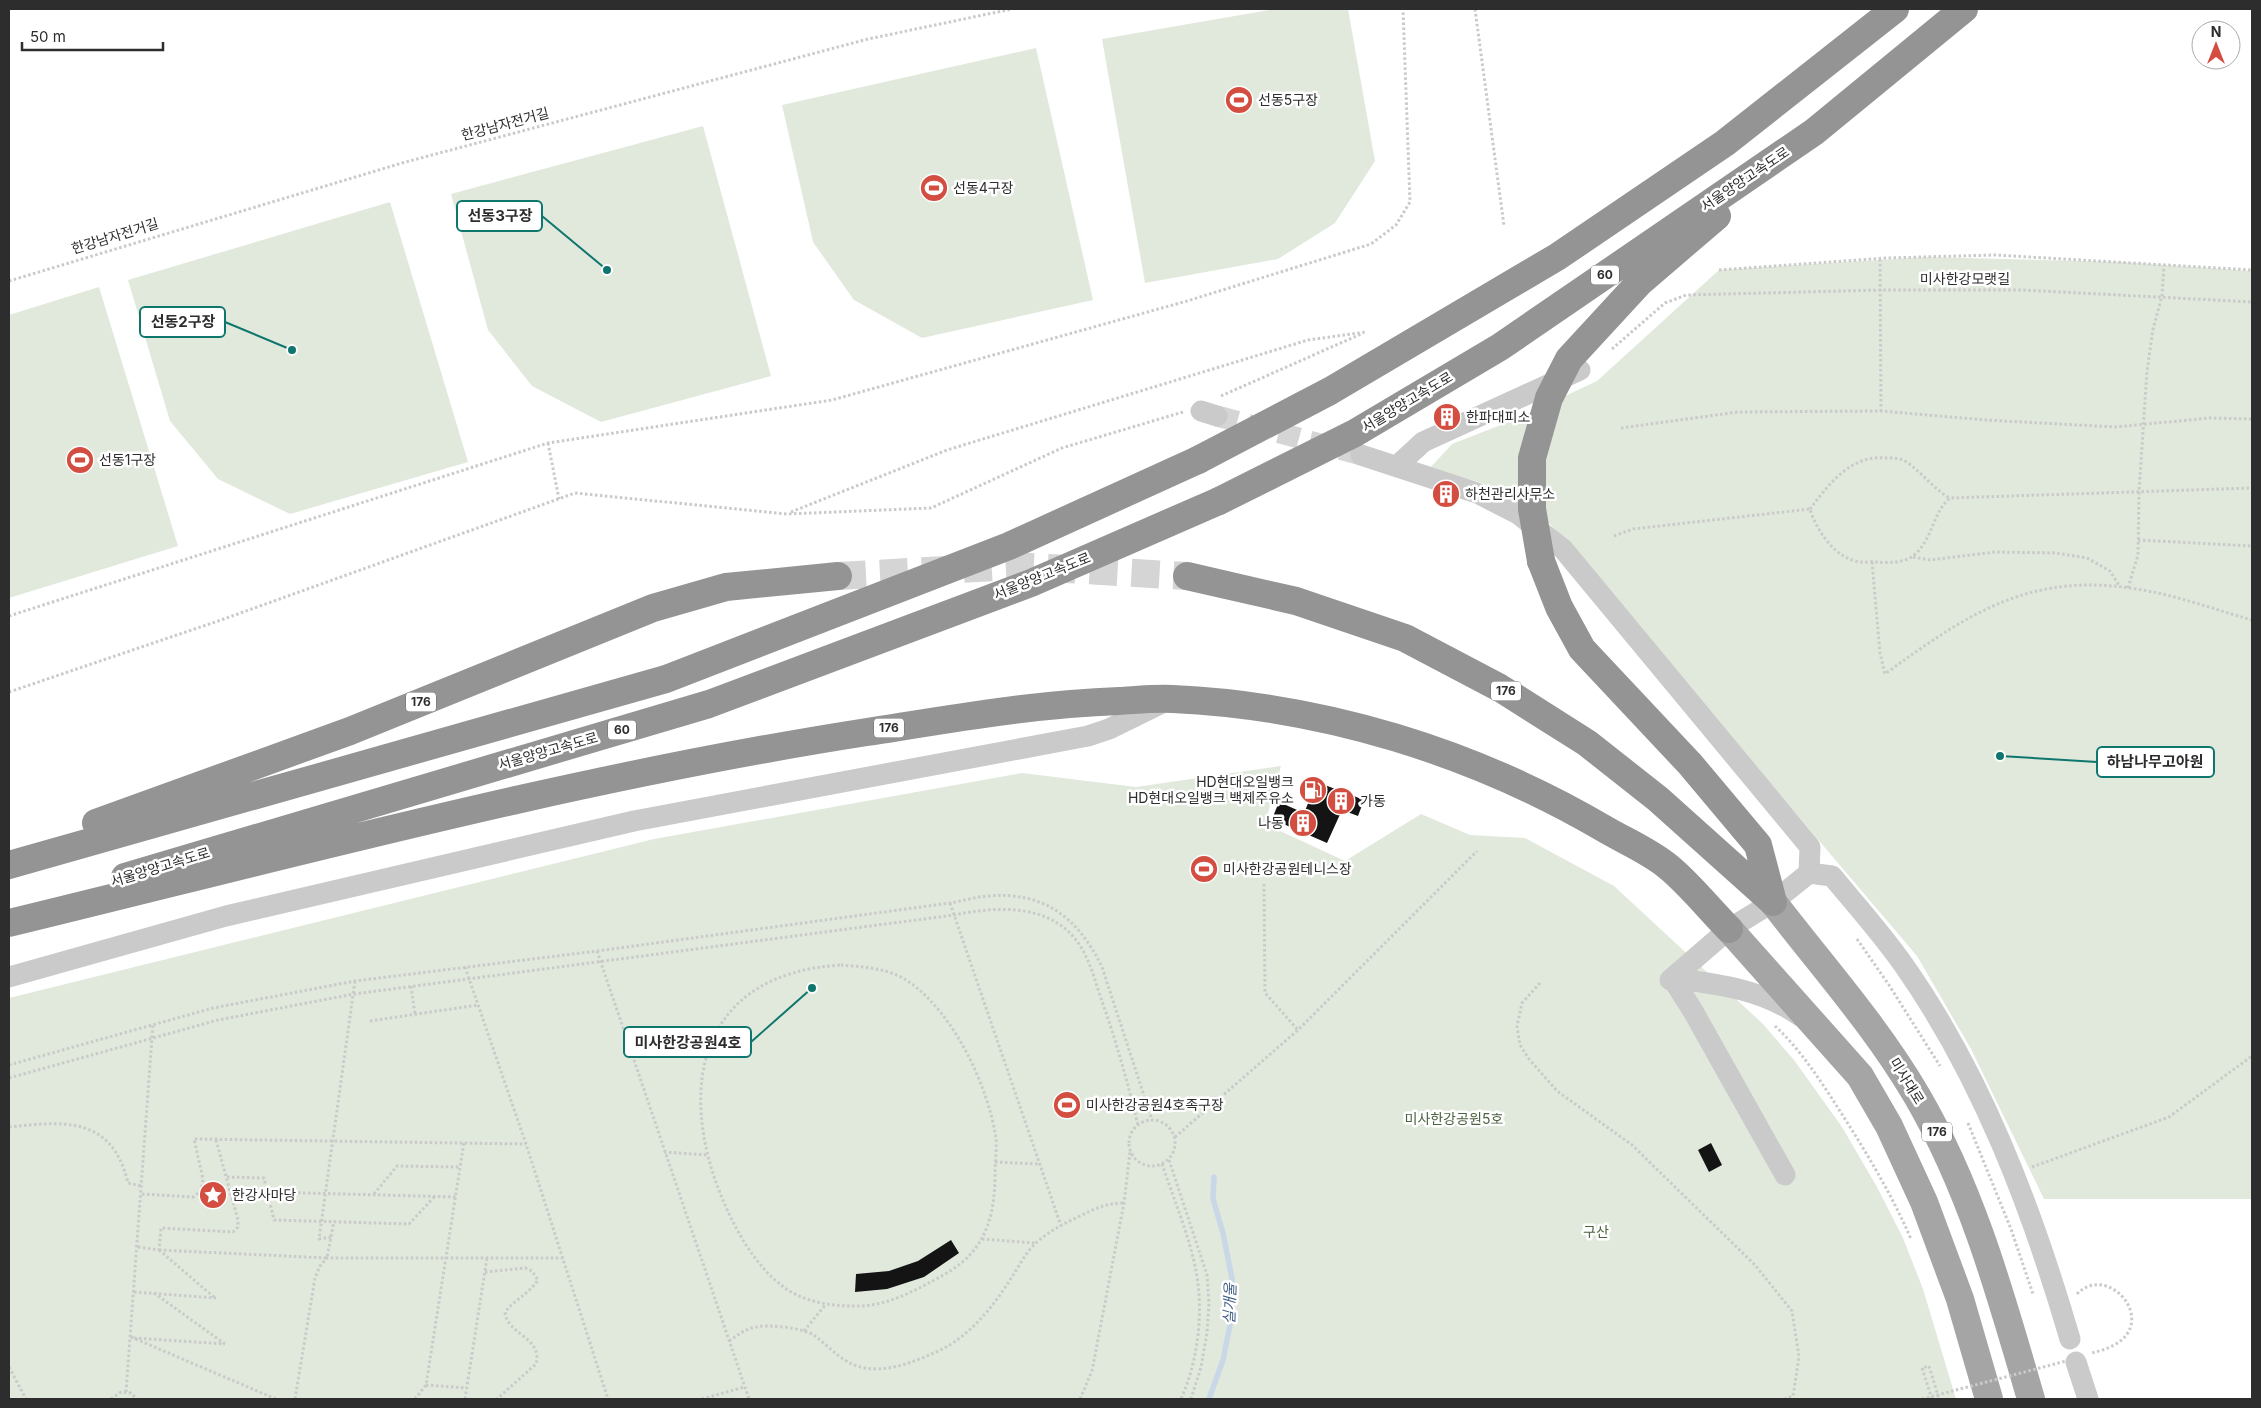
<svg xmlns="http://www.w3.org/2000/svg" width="2261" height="1408" font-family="Inter,'Noto Sans KR',sans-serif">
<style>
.green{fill:#e1e9dc}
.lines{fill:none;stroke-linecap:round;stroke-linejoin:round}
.stream{stroke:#cad7e7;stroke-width:5.5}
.building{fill:#141414}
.minor-tunnel{stroke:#d5d5d5;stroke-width:21;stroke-dasharray:21 11;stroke-linecap:butt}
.highway-tunnel{stroke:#d5d5d5;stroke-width:28;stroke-dasharray:28 14;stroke-linecap:butt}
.path{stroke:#cacaca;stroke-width:3;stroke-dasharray:2.5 2.5;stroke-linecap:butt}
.minor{stroke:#cacaca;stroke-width:21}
.major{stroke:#a5a5a5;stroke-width:28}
.highway{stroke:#949494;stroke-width:28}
.path-bridge{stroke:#cacaca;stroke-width:3;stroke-dasharray:2.5 2.5;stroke-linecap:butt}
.highway-bridge{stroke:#949494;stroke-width:28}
.labels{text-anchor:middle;stroke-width:5;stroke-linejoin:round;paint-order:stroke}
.shield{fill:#fff;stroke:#6c6c6c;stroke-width:1}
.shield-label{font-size:12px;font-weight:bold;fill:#2d2d2d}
.poi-label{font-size:14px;fill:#2d2d2d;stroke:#fff;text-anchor:start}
.street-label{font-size:14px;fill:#2d2d2d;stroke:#fff}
.park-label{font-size:14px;fill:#4b6440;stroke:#fff}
.water-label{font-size:15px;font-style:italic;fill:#446287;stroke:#fff}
.leader{fill:none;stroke:#0f766e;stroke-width:2}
.callout-dot{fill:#0f766e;stroke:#fff;stroke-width:2}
.callout{fill:#fff;stroke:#0f766e;stroke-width:2}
.callout-label{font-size:15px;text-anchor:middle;font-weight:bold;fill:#2d2d2d}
</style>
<rect width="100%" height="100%" fill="#fff"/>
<path class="green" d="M1275,9h73l27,152 -40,62 -57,36 -133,24 -43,-244z
M1036,48l57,252 -171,38 -68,-38 -41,-58 -31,-137z
M703,126l68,250 -170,46 -69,-36 -44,-56 -37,-136z
M390,202l78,260 -178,52 -72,-35 -48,-58 -42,-141z
M1927,257l194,5 131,9v928h-208l-73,-150 -54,-93 -373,-439 -62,-34 -52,-15 22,-24 64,-25 81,-38 122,-111z
M99,287l79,259 -169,52v-283z
M1281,766l-16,58 80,37 76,-47 49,21 55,3 89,48 149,138 31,36 48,67 35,60 26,51 20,51 33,110h-1947v-401l645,-159 368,-66 114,14z"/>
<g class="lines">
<path class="stream" d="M1209,1399l14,-39 7,-35 2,-46 -9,-46 -10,-34 1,-22"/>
</g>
<path class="building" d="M1317,782l47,18 -6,16 -16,-6 -15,33 -55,-24 7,-17 25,11z
M1711,1143l11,22 -13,7 -11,-22z
M951,1240l8,13 -35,24 -37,12 -32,3 1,-18 33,-3 29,-10z"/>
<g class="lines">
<path class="minor-tunnel" d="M1217,416l144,39"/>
<path class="highway-tunnel" d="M838,576l176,-10 173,10"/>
<path class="path" d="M1475,9l29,217
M1880,259l1,152
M1719,270l167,-12 109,-3 257,15
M9,281l393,-118 466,-124 144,-30
M1612,349l53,-46 21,-8 195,-5h142l229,12
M1221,396l140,-62
M1621,428l117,-16 143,-1 105,9 129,7 95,-9 42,1
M548,443l11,56
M1810,509c19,-25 41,-55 77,-51 6,0 13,0 18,3 17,11 28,28 45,37
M791,512l156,-62 361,-110 58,-8
M1614,536l19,-7 177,-20c6,21 26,51 51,53 5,1 10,-1 15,0 12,1 27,1 37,-6 20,-16 19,-43 37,-58l302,-10
M2138,540l114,6
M1913,557l17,3 65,-8 61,1 31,5 23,13 10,16
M1872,562l8,91 5,21c85,-62 148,-104 257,-84 37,6 74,20 110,30
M2128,588l10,-33 1,-64 8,-120 6,-42 9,-33 2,-31
M9,616l539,-173 284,-43 355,-99 184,-57 25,-19 14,-23 -7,-193
M9,692l212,-72 354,-127 212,21 144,-6 131,-60 121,-36
M1264,884l1,109 33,37
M950,903l111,323
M1857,939l32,46 51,81
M597,951l152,448
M841,965c22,2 49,3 68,17 45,31 79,104 87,156 1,12 -1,24 -1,36 0,27 -4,55 -21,76 -12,16 -32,26 -49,35 -23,12 -46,22 -72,21 -25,0 -52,-5 -72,-21 -27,-21 -46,-56 -59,-87 -47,-114 -20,-225 119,-233z
M465,967l61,177 82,255
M1540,983l-18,20 -5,23 3,19 9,14 28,32 75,54 123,120 37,46 7,46 -6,39 -8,3
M411,986l4,28
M370,1021l108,-16
M1775,1026c25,23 45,54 63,82 27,42 53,85 73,131
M9,1065l204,-57 142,-27 242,-30 353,-48c12,-2 25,-6 37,-7 58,-5 91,22 115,71l50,153
M9,1078l209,-58 136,-26 600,-79c43,-9 97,-12 125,29 12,18 17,41 24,60 14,40 25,80 35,121
M1129 1143a23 23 0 1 1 46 0a23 23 0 1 1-46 0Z
M1968,1123l43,106 22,65
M9,1127c56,-6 103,-11 119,56l14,3
M1175,1137l123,-107 179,-179
M664,1152l43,3
M1169,1160l38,115 2,28 -2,30 -6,34 -10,32
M995,1162l43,2
M1162,1164c11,33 28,74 34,107 8,41 2,90 -15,128
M2032,1167l137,-50 83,-61
M227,1177l37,1 10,42 135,4 26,-28
M268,1192l188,5
M142,1194l51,3 8,-6 2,-12 -9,-40 332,5
M374,1194l23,-28 63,1
M331,1237l-12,2 36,-258
M982,1239l53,4
M138,1247l21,3 2,-22 72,4 5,-5v-7l-22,-80
M159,1250l168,8 7,-37
M159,1250l56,48
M485,1272l40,-4 7,3 6,9c-10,15 -23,19 -33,32 2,23 38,25 31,52l-39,35
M134,1292l82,6
M154,1293l71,51
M2077,1294c31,-32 82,27 37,51 -7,4 -15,6 -22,8
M804,1331l22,-27
M131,1337l145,62
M134,1338l91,6
M729,1341c9,-6 16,-12 27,-14 12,-3 49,1 59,9 16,12 29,29 50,32 24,4 48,-6 69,-15 35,-15 58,-45 78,-76 7,-11 14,-25 24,-34 12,-11 27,-19 42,-26 16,-8 28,-14 46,-14
M9,1367l17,32
M426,1385l41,3
M126,1392l27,-368
M111,1399l10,-7 10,1 6,6
M295,1399l20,-121 5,-12 7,-8h237
M415,1399l11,-14 38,-243
M465,1399l22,-141
M702,1399l42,-12
M1080,1399l12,-28 32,-168 6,-51
M1932,1399l-10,-31 7,-2 10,33"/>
<path class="minor" d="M1201,411l16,5
M1361,455l116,38 41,21 45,35 247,298 -1,26
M1397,466l26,-24 157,-72
M9,977l217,-61 408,-95 454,-85 21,-7 57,-28
M1672,978l21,33 92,164
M1672,978c45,6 90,11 128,38
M1670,980l59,-51 44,-27 36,-29 23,3c24,29 50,58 71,88 79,112 129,245 167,375
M2076,1362l12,37"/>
<path class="major" d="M1773,902c49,64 103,124 144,194 55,94 84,200 114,303
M1729,929l131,147 29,50 35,76 36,97 29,100"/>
<path class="highway" d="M1541,561l18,46 23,42 108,115 68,81 15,57
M1187,576l109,25 109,37 95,50 87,55 71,56 115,103
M96,823l254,-92 303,-123 73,-21 112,-11
M9,865l657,-186 343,-133 189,-86
M125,877l584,-173 322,-121 188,-82
M9,923c284,-69 568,-146 858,-191 83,-13 167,-28 252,-31 18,-1 36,-3 54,-2 151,7 300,53 430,129 20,12 44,22 63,37 20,15 44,45 63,64"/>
<path class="path-bridge" d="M1922,1399l163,-43"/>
<path class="highway-bridge" d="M1198,460l132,-69 227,-134 168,-114 170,-134
M1219,501l136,-68 145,-86 314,-215 150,-123
M1541,561l-9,-52v-51l17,-60 20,-39 71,-77 77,-66"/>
</g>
<defs>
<symbol id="stadium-disc" viewBox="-11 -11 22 22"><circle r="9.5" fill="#d34e41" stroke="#fff"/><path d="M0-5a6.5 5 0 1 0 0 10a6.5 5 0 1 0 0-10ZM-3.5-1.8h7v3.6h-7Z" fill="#fff"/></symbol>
<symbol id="building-disc" viewBox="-11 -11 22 22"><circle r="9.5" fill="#d34e41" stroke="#fff"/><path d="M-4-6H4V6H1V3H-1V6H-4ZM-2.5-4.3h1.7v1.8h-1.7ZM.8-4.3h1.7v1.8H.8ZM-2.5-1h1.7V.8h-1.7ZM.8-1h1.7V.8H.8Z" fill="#fff"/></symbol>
<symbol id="fuel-disc" viewBox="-11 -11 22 22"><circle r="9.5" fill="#d34e41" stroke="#fff"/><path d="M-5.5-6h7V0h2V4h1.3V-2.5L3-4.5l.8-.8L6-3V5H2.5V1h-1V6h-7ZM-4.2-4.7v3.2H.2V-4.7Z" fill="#fff"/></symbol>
<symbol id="sight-disc" viewBox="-11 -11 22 22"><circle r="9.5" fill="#d34e41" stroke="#fff"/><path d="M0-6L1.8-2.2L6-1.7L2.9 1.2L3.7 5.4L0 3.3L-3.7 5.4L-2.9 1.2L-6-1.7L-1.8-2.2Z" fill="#fff"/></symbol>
</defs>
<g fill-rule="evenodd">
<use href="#stadium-disc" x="1223" y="84" width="32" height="32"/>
<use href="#stadium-disc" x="918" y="172" width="32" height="32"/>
<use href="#building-disc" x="1431" y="401" width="32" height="32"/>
<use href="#stadium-disc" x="64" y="444" width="32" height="32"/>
<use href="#building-disc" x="1430" y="478" width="32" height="32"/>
<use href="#fuel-disc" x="1297" y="774" width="32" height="32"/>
<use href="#building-disc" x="1325" y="785" width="32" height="32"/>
<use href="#building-disc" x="1287" y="807" width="32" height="32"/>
<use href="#stadium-disc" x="1188" y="853" width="32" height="32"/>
<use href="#stadium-disc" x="1051" y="1089" width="32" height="32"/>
<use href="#sight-disc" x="197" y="1179" width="32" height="32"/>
</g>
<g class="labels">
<g class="shield">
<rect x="1591" y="265.5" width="28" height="19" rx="4"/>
<rect x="1491" y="681.5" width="30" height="19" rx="4"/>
<rect x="406" y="692.5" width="30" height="19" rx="4"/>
<rect x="874" y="718.5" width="30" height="19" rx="4"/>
<rect x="608" y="720.5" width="28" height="19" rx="4"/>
<rect x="1922" y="1122.5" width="30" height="19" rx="4"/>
</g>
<g class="shield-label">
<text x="1605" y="279">60</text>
<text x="1506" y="695">176</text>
<text x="421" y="706">176</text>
<text x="889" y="732">176</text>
<text x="622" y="734">60</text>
<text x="1937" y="1136">176</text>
</g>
<g class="poi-label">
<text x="1258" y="105">선동5구장</text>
<text x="953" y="193">선동4구장</text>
<text x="1466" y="422">한파대피소</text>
<text x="99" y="465">선동1구장</text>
<text x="1465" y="499">하천관리사무소</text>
<text x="1294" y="787" text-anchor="end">HD현대오일뱅크<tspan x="1294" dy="16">HD현대오일뱅크 백제주유소</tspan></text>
<text x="1360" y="806">가동</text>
<text x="1284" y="828" text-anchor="end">나동</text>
<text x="1223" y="874">미사한강공원테니스장</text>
<text x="1086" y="1110">미사한강공원4호족구장</text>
<text x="232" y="1200">한강사마당</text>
</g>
<g class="street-label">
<text transform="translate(505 124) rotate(-15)" y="5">한강남자전거길</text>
<text transform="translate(1745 179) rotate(-34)" y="5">서울양양고속도로</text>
<text transform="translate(115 236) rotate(-17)" y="5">한강남자전거길</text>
<text x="1965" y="284">미사한강모랫길</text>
<text transform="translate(1407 402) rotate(-31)" y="5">서울양양고속도로</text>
<text transform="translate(1042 576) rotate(-22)" y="5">서울양양고속도로</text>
<text transform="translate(548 751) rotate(-16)" y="5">서울양양고속도로</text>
<text transform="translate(160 867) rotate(-17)" y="5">서울양양고속도로</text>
<text transform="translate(1907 1081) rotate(58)" y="5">미사대로</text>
</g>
<g class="park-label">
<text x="1454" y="1124">미사한강공원5호</text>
<text x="1596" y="1237">구산</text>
</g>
<g class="water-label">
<text transform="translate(1230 1304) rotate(-88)" y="5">실개울</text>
</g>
</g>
<path class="leader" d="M607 270L542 216M292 350L225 322M2000 756L2097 762M812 988L751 1042"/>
<g class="callout-dot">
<circle cx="607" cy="270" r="5"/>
<circle cx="292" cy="350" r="5"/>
<circle cx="2000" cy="756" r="5"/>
<circle cx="812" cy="988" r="5"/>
</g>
<g class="callout">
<rect x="457" y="201" width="85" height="30" rx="5"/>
<rect x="140" y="307" width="85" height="30" rx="5"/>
<rect x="2097" y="747" width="117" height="30" rx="5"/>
<rect x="624" y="1027" width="127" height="30" rx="5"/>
</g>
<g class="callout-label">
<text x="500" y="221">선동3구장</text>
<text x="183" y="327">선동2구장</text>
<text x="2155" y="767">하남나무고아원</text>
<text x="688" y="1048">미사한강공원4호</text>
</g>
<rect width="2261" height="1408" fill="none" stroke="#2d2d2d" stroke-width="20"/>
<g transform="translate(2216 45)"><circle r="24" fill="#ffffff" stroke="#ababab"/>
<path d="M0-4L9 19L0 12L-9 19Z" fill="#d34e41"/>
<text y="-8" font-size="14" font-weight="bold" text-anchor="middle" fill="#2d2d2d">N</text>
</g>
<path d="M22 42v8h141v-8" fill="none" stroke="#2d2d2d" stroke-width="2.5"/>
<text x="30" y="42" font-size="15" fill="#2d2d2d" stroke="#ffffff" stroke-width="4" paint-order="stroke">50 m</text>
</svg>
